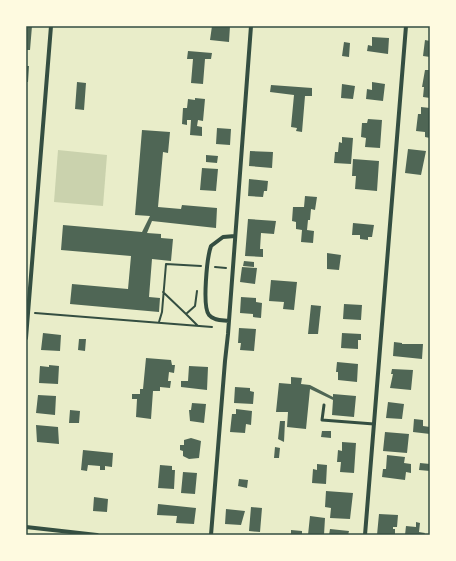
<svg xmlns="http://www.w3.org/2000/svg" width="456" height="561" font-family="Mulish,sans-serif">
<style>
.green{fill:#cad2ad}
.building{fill:#4f6655}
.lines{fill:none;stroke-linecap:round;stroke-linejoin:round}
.path{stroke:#344e41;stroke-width:2}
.service{stroke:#344e41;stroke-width:3}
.minor{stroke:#344e41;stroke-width:4}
.neatline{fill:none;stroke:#344e41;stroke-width:1.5}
</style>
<rect width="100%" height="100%" fill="#e9edc9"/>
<path class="green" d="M58,150l49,5 -4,51 -49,-4z"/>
<path class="building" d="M26,26h6l-2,24h-4z
M212,26h18l-1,16 -19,-2z
M372,37l17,1 -1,16 -21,-3 1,-6 4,1z
M425,40l5,1v16l-7,-1z
M344,42l6,1 -1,14 -7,-1z
M188,51l24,2 -1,6h-6l-2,25 -12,-1 2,-24h-6z
M26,66h3l-1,16h-2z
M425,70h5v28l-7,-1 1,-10h-2z
M77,82l9,1 -2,27 -9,-1z
M372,82l13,2 -2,17 -17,-2 1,-10 5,1z
M342,84l13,2 -2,13 -12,-1z
M271,85l41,3v8h-7l-3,36 -6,-1 1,-3 -6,-1 3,-32 -24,-3z
M195,98l10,1 -2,22 -5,-1 -1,6 5,1v9l-12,-1 1,-15h-4v5l-5,-1 1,-16h4l1,-9 7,1z
M421,107l9,1v30l-5,-1v-5l-9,-1 2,-17h3z
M368,119l14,1 -2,28 -15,-1 1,-9 -5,-1 1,-14h5z
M217,128l14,1 -1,16 -14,-1z
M142,130l28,2 -2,21 -5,-1 -5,55 23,2 1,-4 35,3 -1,20 -64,-7 -5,12 14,1v4l12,1 -2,22 -19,-2 -3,38 11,1 -1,14 -89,-8 2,-20 56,5 3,-33 -70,-6 2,-25 79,7 8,-16 -15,-1z
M342,137l11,1 -2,26 -17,-1 1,-11h3l1,-10 3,1z
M408,149l18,2 -5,24 -16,-2z
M250,151l23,1 -1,16 -23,-2z
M206,155l12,1 -1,7 -11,-1z
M353,159l26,2 -2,30 -22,-2 1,-13h-4z
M202,168l16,1 -2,22 -16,-1z
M249,179l19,2 -1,10h-3l-1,6 -15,-1z
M305,196l12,1 -2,13 -4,-1 -1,11h-2l-1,10 7,1 -1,12 -12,-1 1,-12 -6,-1v-7l-4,-1 1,-14h11z
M248,219l28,2 -2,13 -13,-1 -1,16h3v8l-18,-1z
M353,223l21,2 -2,12h-4v3l-8,-1v-4h-8z
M327,253l14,2 -2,15 -12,-1z
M244,261l10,1v5l-11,-1z
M242,267l15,1 -2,16 -15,-2z
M271,280l26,2 -3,28 -11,-1 1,-7 -15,-1z
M241,297l15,1v4l6,1 -1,15 -8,-1v-3l-13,-1z
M344,304l18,1 -1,15 -18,-1z
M311,305l10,1 -3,28h-10z
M239,328l17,1 -2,22 -14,-1 1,-7h-3z
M43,333l18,2 -1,16 -19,-1z
M342,333l19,1v6h-3v9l-17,-1z
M79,339h7l-1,12 -7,-1z
M394,342l8,1v1h21l-1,15 -29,-3z
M146,358l25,2 1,5h3l-1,8 -5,-1 -1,9h3l-1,7 -10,-1v4h-7l-2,28 -15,-2 1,-18h-5v-5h8v-5h3z
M337,362l21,2 -1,18 -19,-2v-8h-2z
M49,365l10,1 -1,18 -19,-1 1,-17 9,1z
M189,366l19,1 -1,23 -26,-3v-6h7z
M392,369l21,1 -2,20 -21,-2 3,-14h-2z
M291,377l11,1 -1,6 9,1 23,12v-3l23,2 -2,21 -22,-2 1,-15 -23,-11 -4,40 -19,-2 1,-15h-12l3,-29 12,1z
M235,387l15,1v3l4,1 -1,12 -19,-1z
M38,395l18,1 -1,19 -19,-2z
M388,402l16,2 -2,15 -16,-1z
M192,403l14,1 -2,19 -14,-2 -1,-11h2z
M236,409l16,2 -1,14 -5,-1 -1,9 -15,-1 2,-18h4z
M70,410l10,1 -1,12h-10z
M414,419l9,1v6l7,1v7l-17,-2z
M280,421h5l-1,21 -6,-3z
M36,425l22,2 1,17 -22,-2z
M322,431h9v7l-10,-1z
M385,432l24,2 -2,19 -24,-2z
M191,438l10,3 -2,17 -10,1 -6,-3v-5l-3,-1v-5h4v-5z
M342,442l14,1 -2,30 -14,-1 1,-10h-4l1,-12 4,1z
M275,447l5,1 -1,10h-5z
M83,450l30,3 -1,14 -7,-1v4h-5v-4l-12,-1 -1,6 -6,-1z
M387,455l18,2 -1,6 7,1v9l-5,-1 -1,8 -23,-3 1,-8h3z
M420,463l10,1v7l-11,-1z
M317,464l10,1 -1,19 -14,-1 1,-14 4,1z
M160,465l12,1v4h3l-1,19 -16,-1z
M183,472l14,1 -2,21 -14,-1z
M239,479l9,1 -1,8 -9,-2z
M326,491l27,2 -3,26 -20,-1 1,-10 -6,-1z
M94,497l14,2 -1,13 -14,-1z
M158,504l38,4 -2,16 -18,-1 1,-7 -20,-1z
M251,507l11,1 -2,24 -11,-1z
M226,509l19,2 -4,14 -16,-1z
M379,514l19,1 -1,12h-4v2h2v6h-18z
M310,516l15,2 -1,17h-16z
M416,522l4,1 -1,9 6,1 -1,2h-19l1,-9 10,1z
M330,529l19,2 -1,4h-19z
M291,530l11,1v4h-11z"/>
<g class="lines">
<path class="path" d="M215,267l11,1
M163,292l23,22 9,-8 2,-15
M35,313l177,14
M186,314l12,12
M159,322l3,-10 4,-48 35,2"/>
<path class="service" d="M324,405l-2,15 52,4"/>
<path class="minor" d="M229,321c-7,-1 -15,0 -20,-6 -7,-8 -2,-58 2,-69l12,-9 12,-1
M26,338l25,-312
M26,527l71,8
M211,535l14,-174 3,-27 23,-308
M365,535l41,-509"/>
</g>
<rect width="456" height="561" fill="none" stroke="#fefae0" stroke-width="54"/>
<rect x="27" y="27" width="402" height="507" class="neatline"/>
</svg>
